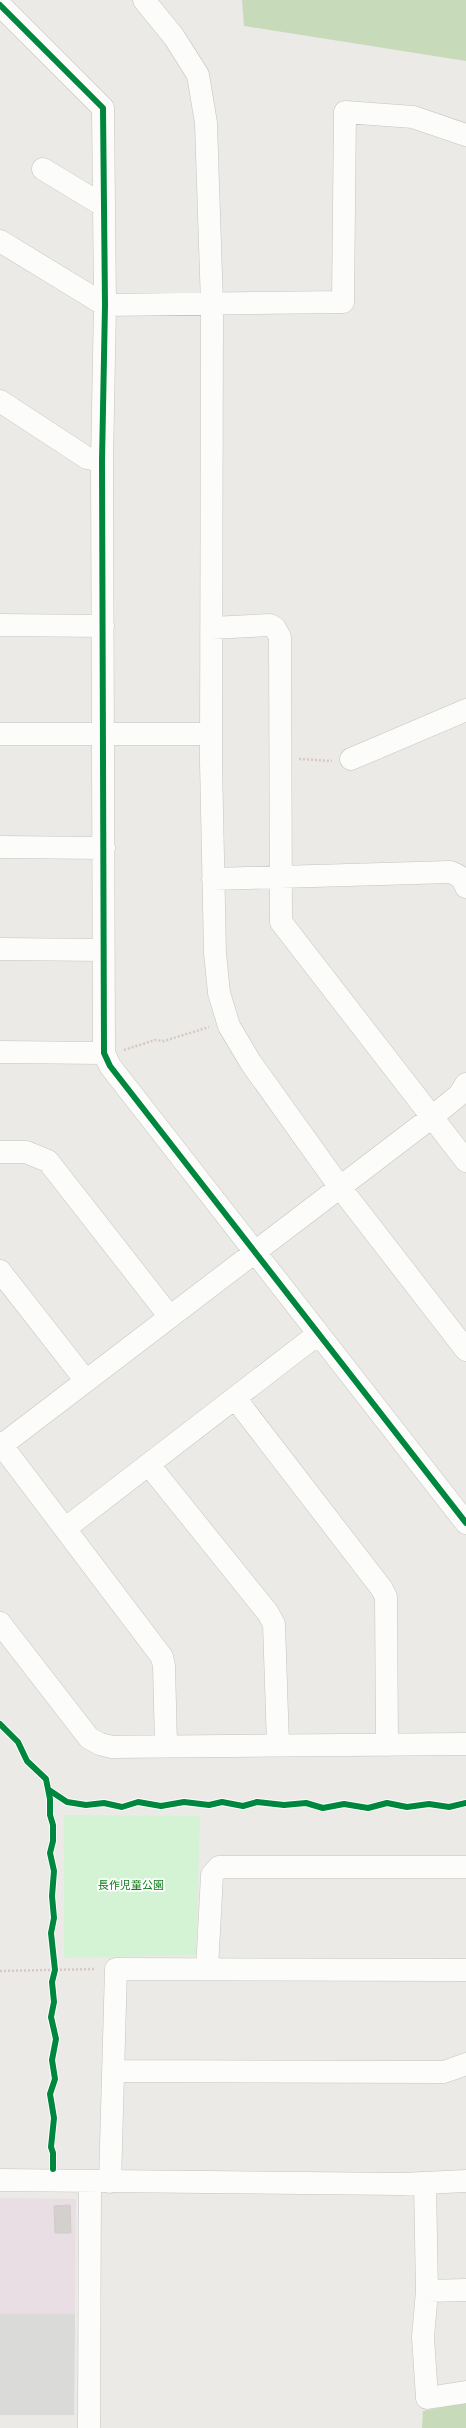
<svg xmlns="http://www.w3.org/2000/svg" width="466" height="2428" font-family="'Asap Condensed','Noto Sans JP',sans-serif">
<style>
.industrial{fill:#eadee5}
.religious{fill:#dadad8}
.forest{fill:#c7dbbb}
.park{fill:#d4f2d4}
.building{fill:#d3d0cd;stroke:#cfccc7}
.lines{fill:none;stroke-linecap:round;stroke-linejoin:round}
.minor-casing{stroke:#c5c4c2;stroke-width:23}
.path{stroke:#d6c8c5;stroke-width:2.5;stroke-dasharray:2 2;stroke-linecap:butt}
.minor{stroke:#fcfcfb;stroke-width:22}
.cycleway-casing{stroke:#fff;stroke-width:8}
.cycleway{stroke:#00873e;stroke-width:6}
.labels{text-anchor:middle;stroke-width:3.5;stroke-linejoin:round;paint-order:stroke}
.park-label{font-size:11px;fill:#0c7c16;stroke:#fff}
</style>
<rect width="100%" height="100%" fill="#eceae6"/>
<path class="industrial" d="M0,2198l76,1 -2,216h-74z"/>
<path class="religious" d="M0,2314h75l-1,101h-74z"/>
<path class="forest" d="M242,0h224v61l-222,-35z
M466,2402v26h-44l1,-17z"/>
<path class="park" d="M64,1815l136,1 -4,139 -132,3z"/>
<path class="building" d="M70,2205l1,28h-16l-1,-27z"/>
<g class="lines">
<defs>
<path id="minor" d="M144,0l30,37 24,38 8,48 6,182 -1,457 4,191 4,40 10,33 22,37 88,123 127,164
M0,5l103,103 2,197 -3,156 2,592 6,13 356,457
M43,169l61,37
M0,241l105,64 238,-3 2,-190 68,5 53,18
M0,401l87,57 15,3
M0,625l103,1
M212,628l58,-3 5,3 5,9 1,285 185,239
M0,734h211
M351,759l115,-49
M0,847l104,1
M213,879l237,-7c9,3 13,6 16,15
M0,949l103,1
M0,1052l104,1
M0,1152h26l22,9 122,156
M0,1271l86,110
M235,1398l147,191 4,8 1,148
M0,1443l162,214 2,9 2,79
M2,1445l430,-328 27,-22 7,-11
M149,1465l119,148 6,11 4,121
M66,1528l252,-194
M0,1623l89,115 11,6 12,3 354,-3
M207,1969l5,-94 7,-8h247
M114,2071l330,1 22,-8
M0,2180l402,4 64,-3
M110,2182l6,-213 350,1
M425,2183l2,108 -4,46 4,61 39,-6
M427,2291l39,-1
M89,2428l1,-247"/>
</defs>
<use href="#minor" class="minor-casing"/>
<path class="path" d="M299,759l33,2
M124,1050l31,-10 9,1 45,-14
M0,1971l95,-2"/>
<use href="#minor" class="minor"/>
<defs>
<path id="cycleway" d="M0,5l103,103 2,197 -3,156 2,592 6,13 356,457
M0,1724l18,18 9,19 19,18 4,20v16l3,10v16l-3,12 4,18 -2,25 2,22 -3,15 4,37 -3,12 2,20 -3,15 5,22 -4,21 3,19 -5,15 4,24 -3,29 2,6v16
M49,1790l18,12 19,3 18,-2 18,4 16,-5 23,4 23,-4 25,3 13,-3 21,4 14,-4 27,3 22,-2 17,5 21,-4 24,4 19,-5 20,4 22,-3 20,3 17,-4"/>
</defs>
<use href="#cycleway" class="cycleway-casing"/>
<use href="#cycleway" class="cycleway"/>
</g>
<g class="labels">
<g class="park-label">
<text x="131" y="1889">長作児童公園</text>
</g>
</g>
</svg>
